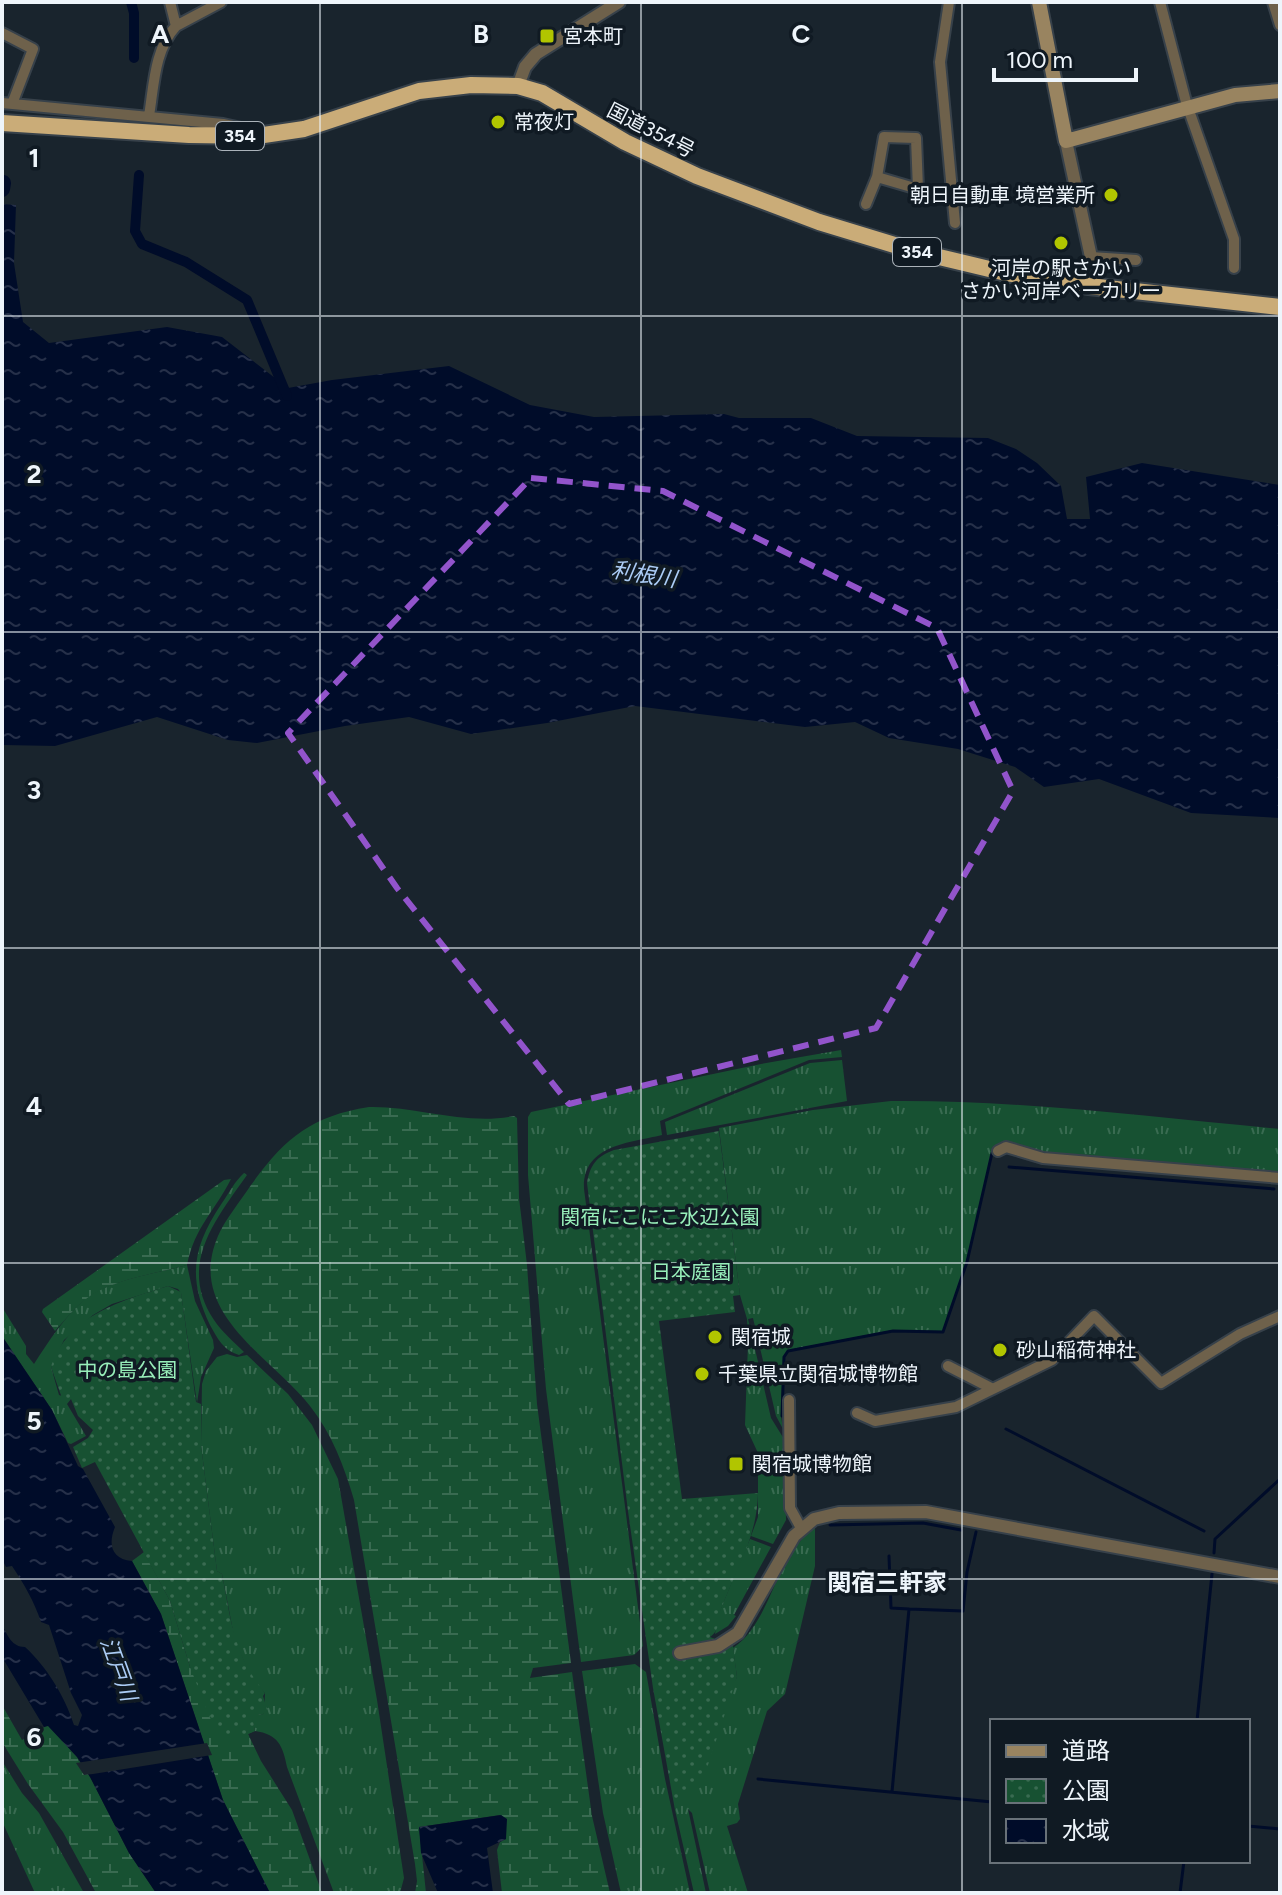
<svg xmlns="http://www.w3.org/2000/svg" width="1282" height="1895" font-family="Figtree,'Noto Sans JP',sans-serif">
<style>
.grass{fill:url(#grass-tufts)}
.wetland{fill:url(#wetland-marsh)}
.park{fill:url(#park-dots)}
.water{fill:url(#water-ripples)}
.pier{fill:#19242d}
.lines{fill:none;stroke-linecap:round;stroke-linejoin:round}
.stream{stroke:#000c29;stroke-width:3}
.canal{stroke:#000c29;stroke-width:10}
.river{stroke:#000c29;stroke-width:16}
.minor-casing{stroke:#37414a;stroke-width:14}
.tertiary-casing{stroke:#37414a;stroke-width:16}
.secondary-casing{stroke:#37414a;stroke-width:18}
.trunk-casing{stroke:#37414a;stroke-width:20}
.minor{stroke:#6e614b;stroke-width:10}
.tertiary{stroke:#6e614b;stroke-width:12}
.secondary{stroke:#998460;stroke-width:14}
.trunk{stroke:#caac78;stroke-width:16}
.marked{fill:none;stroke:#9254cb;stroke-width:6;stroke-dasharray:16 10;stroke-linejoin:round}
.grid{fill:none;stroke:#eef5fb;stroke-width:2;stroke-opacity:0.55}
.poi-dot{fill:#b1c500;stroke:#101a23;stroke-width:3}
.labels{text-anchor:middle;stroke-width:7;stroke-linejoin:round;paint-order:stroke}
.shield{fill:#101a23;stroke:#abb3ba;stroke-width:2}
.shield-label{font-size:18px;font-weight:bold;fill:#eef5fb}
.poi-label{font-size:20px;fill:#eef5fb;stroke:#101a23;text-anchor:start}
.street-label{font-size:20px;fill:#eef5fb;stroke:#101a23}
.park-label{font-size:20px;fill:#98efba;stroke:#101a23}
.water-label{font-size:22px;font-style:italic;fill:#accdf6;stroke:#101a23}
.quarter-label{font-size:24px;font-weight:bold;fill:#eef5fb;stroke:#101a23}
.grid-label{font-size:26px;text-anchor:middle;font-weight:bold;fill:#eef5fb;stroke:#101a23;stroke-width:7;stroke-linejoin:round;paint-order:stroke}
</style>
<defs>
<pattern id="grass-tufts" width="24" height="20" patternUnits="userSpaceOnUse" patternTransform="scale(2)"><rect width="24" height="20" fill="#175132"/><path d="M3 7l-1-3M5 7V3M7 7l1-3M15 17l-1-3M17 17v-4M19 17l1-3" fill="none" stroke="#396b51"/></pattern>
<pattern id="wetland-marsh" width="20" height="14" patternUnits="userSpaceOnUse" patternTransform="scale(2)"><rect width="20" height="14" fill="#175132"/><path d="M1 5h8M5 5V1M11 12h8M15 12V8" fill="none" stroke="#396b51"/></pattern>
<pattern id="park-dots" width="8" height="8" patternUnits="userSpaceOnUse" patternTransform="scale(2)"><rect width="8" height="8" fill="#175132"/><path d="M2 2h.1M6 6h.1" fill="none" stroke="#396b51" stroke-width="1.8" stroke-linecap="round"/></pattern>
<pattern id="water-ripples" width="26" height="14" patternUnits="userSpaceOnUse" patternTransform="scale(2)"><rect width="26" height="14" fill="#000c29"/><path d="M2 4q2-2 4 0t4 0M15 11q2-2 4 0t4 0" fill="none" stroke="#263049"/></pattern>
</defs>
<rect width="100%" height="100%" fill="#19242d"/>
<path class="grass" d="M841,1050l1,7 -33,3 -149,61 2,14c-33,8 -80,10 -78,54l59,457 -9,9 -53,7 -35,-273 -18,-214v-58l3,-5 230,-48z
M842,1060l5,41 -180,34 -2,-13 145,-59z
M891,1101c130,-1 260,16 389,28v46l-234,-19 -37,-12 -17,9 -26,109 -23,69 -50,-1 -105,20 -5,7 -2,59 2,13 -7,-13 -23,-98 -5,1 23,99 13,21 1,9 1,72 -13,24 -22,-8 7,-19v-43h4v-8l-4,-1v-12l-13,-28 3,-81 -1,-25 -7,-24 -21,-167 94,-18z
M244,1173l3,2c-31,44 -70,90 -33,145 8,12 20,22 30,32l-5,3c-15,-4 -22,-17 -29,-30 -23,-48 -17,-79 12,-122 7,-10 13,-22 22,-30z
M187,1265l8,36 18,39 1,8 -13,29 -4,26 -16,-110 -3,-4 -10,-3 -56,18 -19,11 -29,25 -13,27 8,28 12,4 -4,5 19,32 -15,8 -3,-1 -16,-33 -50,-74v-29l24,39v8l8,10c15,-23 30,-47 51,-65 24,-19 73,-26 102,-34z
M227,1354l10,3 10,-2 41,39 24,31 26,54 39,221 27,178 -4,15h-66l-47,-126c-4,-21 -9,-33 -32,-36l-4,-16 13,-1 1,-21 -13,-14 -17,-38 -13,-67 -5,-3 -16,-126 1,-61 4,-13 11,-14z
M815,1528v38l-30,128 -18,17 -29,93 2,15 -3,4 -10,3 21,67h-38l-18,-80 -4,-4 18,84h-12l-19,-83 62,-133 -4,-29c39,-26 42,-94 82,-120z
M750,1539l21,8 -37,68 2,1 -8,10 -13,8 4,-21z
M635,1664l11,8 19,107 25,114h-69l-18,-80 -21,-142z
M2,1761l20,32 17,20 45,80h-49l-33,-72z"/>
<path class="wetland" d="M369,1107c48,-1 97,19 145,9l3,2 2,80 8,67 10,139 34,259 -38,5 -3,10 42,-6 20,144 18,77h-108l-5,-43 3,-8 6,-3 -6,-24 -81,12 7,66h-11l2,-12 -2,-17 -61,-364c-10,-34 -22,-66 -44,-94 -40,-51 -125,-93 -92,-170 8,-18 22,-34 33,-51 33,-46 60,-69 118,-78z
M231,1179c-16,32 -36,47 -44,86 -29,8 -77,15 -101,34 -11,8 -21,21 -31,32l-13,-19 1,-3 181,-129z
M144,1552l26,49 20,66 65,64 -7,3 13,27 31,49 30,83h-52l-47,-93 -62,-186 -29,-53z
M2,1705l20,35 26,-15 29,32 13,20 39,76 27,40h-60l-33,-61 -35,-48 -26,-42z"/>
<path class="park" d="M719,1131l21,164 -7,1 2,16 -76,9 23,178 76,-6c-1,44 -21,75 -37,116 -4,11 0,20 -11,28l23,9 4,31 -33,100 -29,33 -22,-122 -25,-177 -41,-328c3,-18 10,-27 27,-33z
M168,1286l13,6 15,110 5,2v41l16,126 5,3c9,47 12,81 43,119l-2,3 5,17 -16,3 3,15 -7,3 1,3 -31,1 -28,-71 -20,-66 -75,-139 -13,6 -9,-21 15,-9 5,-8 -15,-14 -7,-17 -8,2 -12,-34c17,-52 70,-66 117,-81z"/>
<path class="water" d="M2,204l14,1 -2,58 9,59 26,21 118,-16 55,10 66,51 44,-8 117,-14 81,39 64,12 130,-3 15,4h72l46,18 131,2 28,11 21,14 24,23 6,33h23l-4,-42 56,-14 138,22v333l-89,-5 -92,-34 -55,8 -29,-20 -57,-18 -69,-11 -34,-16 -50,5 -170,-21 -88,17 -76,11 -62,-17 -64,9 -88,17 -29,-3 -71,-23 -102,29 -53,-1z
M2,1336l50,74 26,56 5,3 32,58c-7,17 -4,32 17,34l29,53 62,186 47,93h-114l-27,-40 -39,-76 -13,-20 -29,-31 -4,1 -42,-70v-32c6,11 10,22 23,22 22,20 40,50 49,78l4,1 4,-11 -11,-22 -22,-68 -8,-3c-7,-21 -17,-38 -29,-56l-6,1 -4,-8z
M501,1815l6,4 -1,20 -19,9 6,45h-55l-17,-40 -2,-26z"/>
<path class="pier" d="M207,1743l5,12 -119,19 -9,1 -8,-12z"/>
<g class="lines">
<path class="stream" d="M1009,1167l265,22
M782,1416l2,-59 4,-6 105,-20 50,1 24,-70 25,-109
M1006,1429l198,102
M830,1525l93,-2 38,7
M1214,1553l1,-14 65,-60
M889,1556l2,52 18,1
M1197,1721l15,-147
M758,1779l234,23
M892,1792l17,-183 54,2 4,-39 9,-40
M1248,1826l32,3
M1180,1893l4,-32"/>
<path class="canal" d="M131,2l3,11v45
M139,175l-4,56 7,13 44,18 61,38 40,96"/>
<path class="river" d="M2,189l1,-6"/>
<defs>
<path id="minor" d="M170,2l6,24 45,-24
M949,2l-9,60 15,161
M1160,2l26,100 48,137v29
M1273,2l7,23
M2,33l31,16 -21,55
M2,103l221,21 23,5 7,5
M149,116c5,-30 5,-66 27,-90
M866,204l11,-27 7,-40 32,1 2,51 -41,-12
M1091,257l45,3
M998,1151l8,-4 37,11 237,20
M948,1366l45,23
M789,1400l1,108 11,20
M857,1413l18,8 81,-14 96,-47 42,-44 67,67 79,-49 40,-18"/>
<path id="tertiary" d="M518,86l7,-19 11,-13 83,-52
M1066,141l25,116
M680,1653l38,-7 20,-13 56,-97 20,-17 25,-6 87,-1 354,65"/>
<path id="secondary" d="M1039,2l27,139 169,-46 45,-4"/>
<path id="trunk" d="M2,123l187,12 68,1 47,-7 115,-38 52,-6 47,1 24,7 83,49 72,34 122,46 95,29 92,22 83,13 191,21"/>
</defs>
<use href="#minor" class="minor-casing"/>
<use href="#tertiary" class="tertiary-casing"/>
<use href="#secondary" class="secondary-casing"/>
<use href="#trunk" class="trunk-casing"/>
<use href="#minor" class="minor"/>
<use href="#tertiary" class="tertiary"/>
<use href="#secondary" class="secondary"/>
<use href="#trunk" class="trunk"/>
</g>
<path class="marked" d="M531,478l132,13 274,137 76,163 -137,237 -307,76 -172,-216 -109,-155z"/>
<path class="grid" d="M320,2v1891M641,2v1891M962,2v1891M2,316h1278M2,632h1278M2,948h1278M2,1263h1278M2,1579h1278"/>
<g class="poi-dot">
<rect x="539" y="28" width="16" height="16" rx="4"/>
<circle cx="498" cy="122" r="8"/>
<circle cx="1111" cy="195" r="8"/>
<circle cx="1061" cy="243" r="8"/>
<circle cx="715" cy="1337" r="8"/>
<circle cx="1000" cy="1350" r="8"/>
<circle cx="702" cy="1374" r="8"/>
<rect x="728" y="1456" width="16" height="16" rx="4"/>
</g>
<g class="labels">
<g class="shield">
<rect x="216" y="122" width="48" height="28" rx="6"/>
<rect x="893" y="238" width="48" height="28" rx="6"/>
</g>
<g class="shield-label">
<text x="240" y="142">354</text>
<text x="917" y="258">354</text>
</g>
<g class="poi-label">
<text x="563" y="43">宮本町</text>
<text x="514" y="129">常夜灯</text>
<text x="1095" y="202" text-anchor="end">朝日自動車 境営業所</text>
<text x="1061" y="275" text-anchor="middle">河岸の駅さかい<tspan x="1061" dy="23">さかい河岸ベーカリー</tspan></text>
<text x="731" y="1344">関宿城</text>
<text x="1016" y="1357">砂山稲荷神社</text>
<text x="718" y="1381">千葉県立関宿城博物館</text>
<text x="752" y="1471">関宿城博物館</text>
</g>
<g class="street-label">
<text transform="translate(651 130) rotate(27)" y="7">国道354号</text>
</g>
<g class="park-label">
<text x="660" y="1224">関宿にこにこ水辺公園</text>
<text x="691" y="1279">日本庭園</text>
<text x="127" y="1377">中の島公園</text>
</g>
<g class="water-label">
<text transform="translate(644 574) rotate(9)" y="8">利根川</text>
<text transform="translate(119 1669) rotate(70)" y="8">江戸川</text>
</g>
<g class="quarter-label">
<text x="887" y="1591">関宿三軒家</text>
</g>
</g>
<g class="grid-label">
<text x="160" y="43">A</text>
<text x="481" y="43">B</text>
<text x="801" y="43">C</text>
<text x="34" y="167">1</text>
<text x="34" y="483">2</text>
<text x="34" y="799">3</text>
<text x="34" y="1115">4</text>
<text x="34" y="1430">5</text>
<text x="34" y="1746">6</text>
</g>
<rect width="1282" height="1895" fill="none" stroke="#eef5fb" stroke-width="8"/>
<rect x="990" y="1719" width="260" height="144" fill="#101a23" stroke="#697279" stroke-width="2"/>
<rect x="1006" y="1745" width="40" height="12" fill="#998460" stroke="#697279" stroke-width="2"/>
<text x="1062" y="1759" font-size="24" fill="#eef5fb">道路</text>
<rect x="1006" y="1779" width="40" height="24" fill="url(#park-dots)" stroke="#697279" stroke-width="2"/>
<text x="1062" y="1799" font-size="24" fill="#eef5fb">公園</text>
<rect x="1006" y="1819" width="40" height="24" fill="url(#water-ripples)" stroke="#697279" stroke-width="2"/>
<text x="1062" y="1839" font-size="24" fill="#eef5fb">水域</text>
<path d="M994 68v12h142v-12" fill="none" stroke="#eef5fb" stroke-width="4"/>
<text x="1006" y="68" font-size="24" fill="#eef5fb" stroke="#101a23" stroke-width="6" paint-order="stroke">100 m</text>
</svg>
